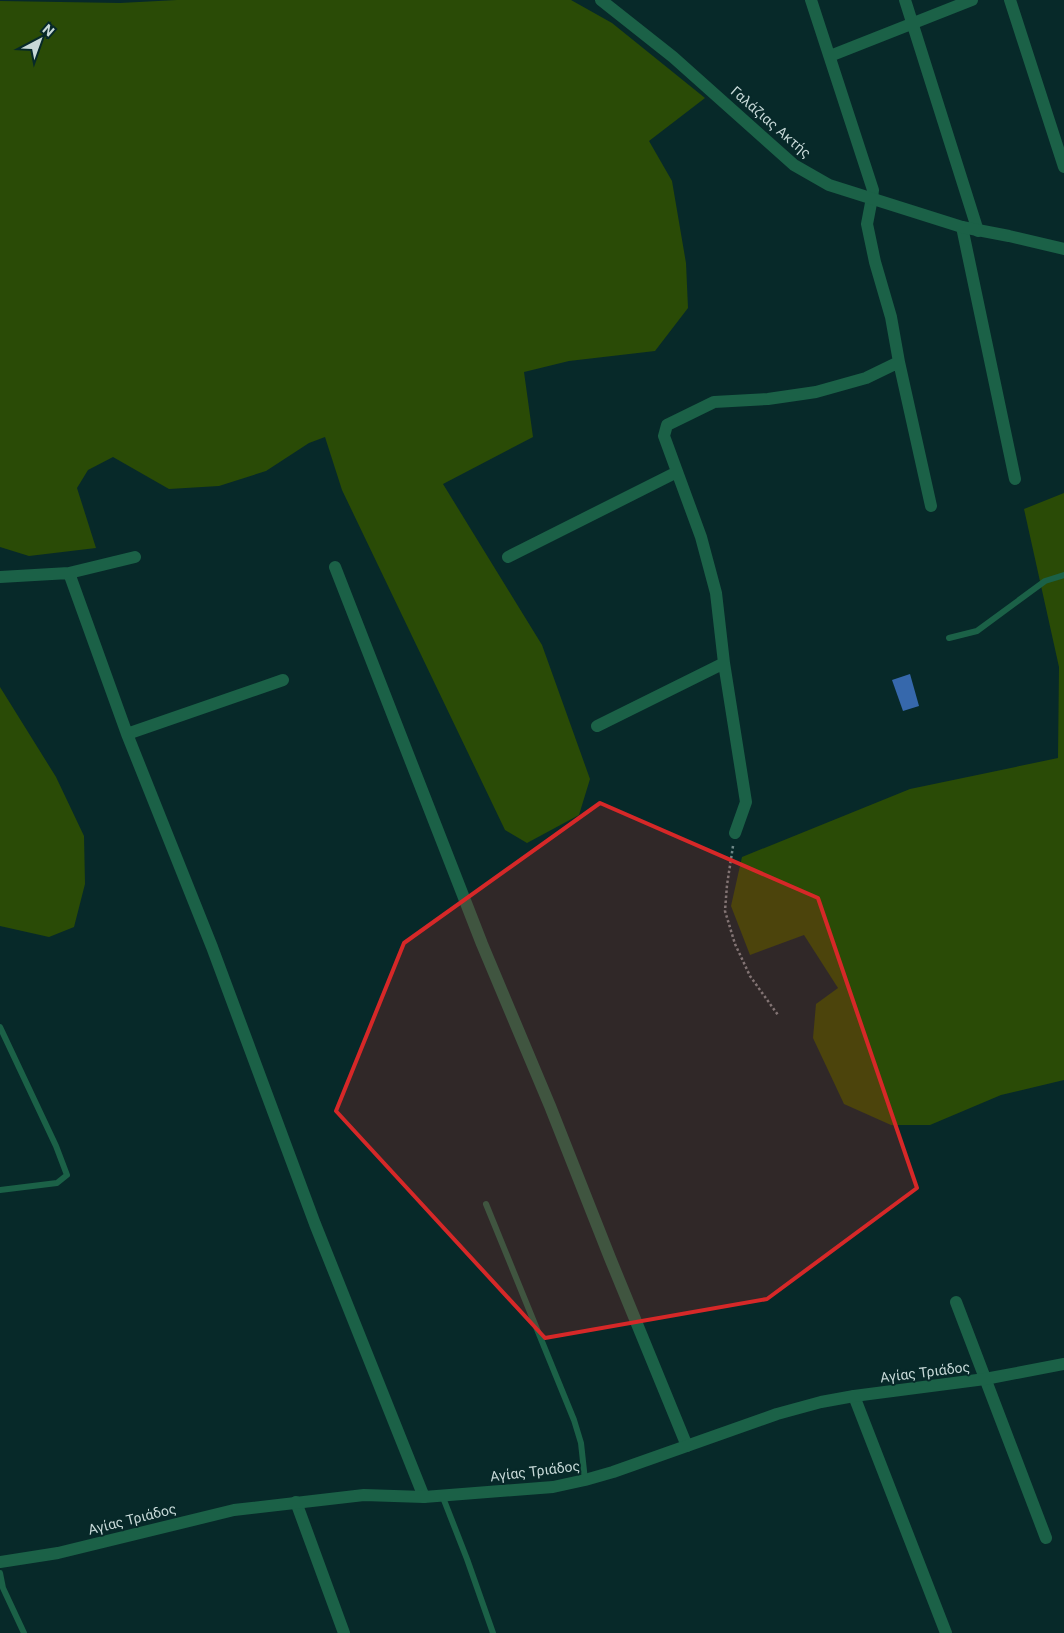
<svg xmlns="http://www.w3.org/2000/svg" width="1064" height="1633" font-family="Roboto,sans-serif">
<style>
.green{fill:#2a4b06}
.water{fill:#3668ac}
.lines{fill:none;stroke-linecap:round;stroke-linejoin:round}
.path{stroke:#6f8888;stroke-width:2.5;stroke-dasharray:2.5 2.5;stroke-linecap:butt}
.service{stroke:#1b6147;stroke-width:6}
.minor{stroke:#1b6147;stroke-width:12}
.tertiary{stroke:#1b6147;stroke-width:12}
.marked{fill:#d62828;fill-opacity:0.2;stroke:#d62828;stroke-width:4;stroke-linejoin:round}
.labels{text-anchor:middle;stroke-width:4;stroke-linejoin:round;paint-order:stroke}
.street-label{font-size:14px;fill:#c7d9d8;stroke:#072929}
</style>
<rect width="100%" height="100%" fill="#072929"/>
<path class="green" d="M177,0h394l41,23 93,75 -56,43 23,40 14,82 2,45 -33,43 -86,10 -45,11 9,65 -90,47 99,161 48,134 -11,36 -52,28 -22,-13 -163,-340 -17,-53 -16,6 -43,28 -47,15 -50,3 -56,-32 -25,13 -11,18 19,60 -67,8 -29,-9v-546l120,2z
M1064,493v587l-63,15 -71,30h-39l-47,-21 -31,-66 3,-34 22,-16 -34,-53 -54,20 -19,-49 11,-49 168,-68 148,-31 1,-91 -35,-158z
M0,687l56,90 28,59 1,48 -11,43 -25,10 -49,-11z"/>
<path class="water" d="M910,674l9,32 -16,5 -11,-31z"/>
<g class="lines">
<path class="path" d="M733,846l-6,39 -2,26 10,33 15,32 28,39"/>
<path class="service" d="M949,638l28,-7 68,-50 19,-6
M0,1027l56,119 11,29 -10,8 -57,7
M486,1204l88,216 7,23 4,37
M442,1495l25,64 26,74
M0,1573l3,15 21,45"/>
<path class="minor" d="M905,0l73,231
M1010,0l54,167
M830,56l142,-56
M962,227l53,252
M899,362l32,144
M508,557l169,-85
M335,567l147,377 68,162 60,152 77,188
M69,573l58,161 85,213 103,277 109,273
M0,577l69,-4 66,-16
M597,726l127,-63
M127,734l156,-54
M735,833l11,-31 -22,-139 -8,-70 -15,-56 -37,-101 3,-11 47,-23 54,-3 48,-7 50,-14 33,-16 -8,-45 -16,-55 -8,-38 5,-26 1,-8 -62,-190
M956,1302l90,236
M854,1396l92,237
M296,1502l48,131"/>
<path class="tertiary" d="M601,0l72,57 121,108 35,20 133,42 47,9 55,13
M0,1562l58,-9 176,-43 130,-15 60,2 129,-10 32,-7 28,-8 164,-58 44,-12 33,-6 131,-17 79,-15"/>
</g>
<path class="marked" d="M600,803l218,95 99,290 -150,111 -222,39 -209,-227 68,-168z"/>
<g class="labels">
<g class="street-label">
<text transform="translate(771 122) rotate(41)" y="5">Γαλάζιας Ακτής</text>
<text transform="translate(925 1372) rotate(-7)" y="5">Αγίας Τριάδος</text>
<text transform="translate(535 1471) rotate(-7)" y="5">Αγίας Τριάδος</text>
<text transform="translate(132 1519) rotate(-14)" y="5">Αγίας Τριάδος</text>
</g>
</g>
<g transform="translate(40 40) rotate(41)" stroke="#072929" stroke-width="4" paint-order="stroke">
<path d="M0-4L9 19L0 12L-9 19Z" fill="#c7d9d8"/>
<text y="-8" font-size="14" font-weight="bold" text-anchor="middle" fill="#c7d9d8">N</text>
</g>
</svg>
